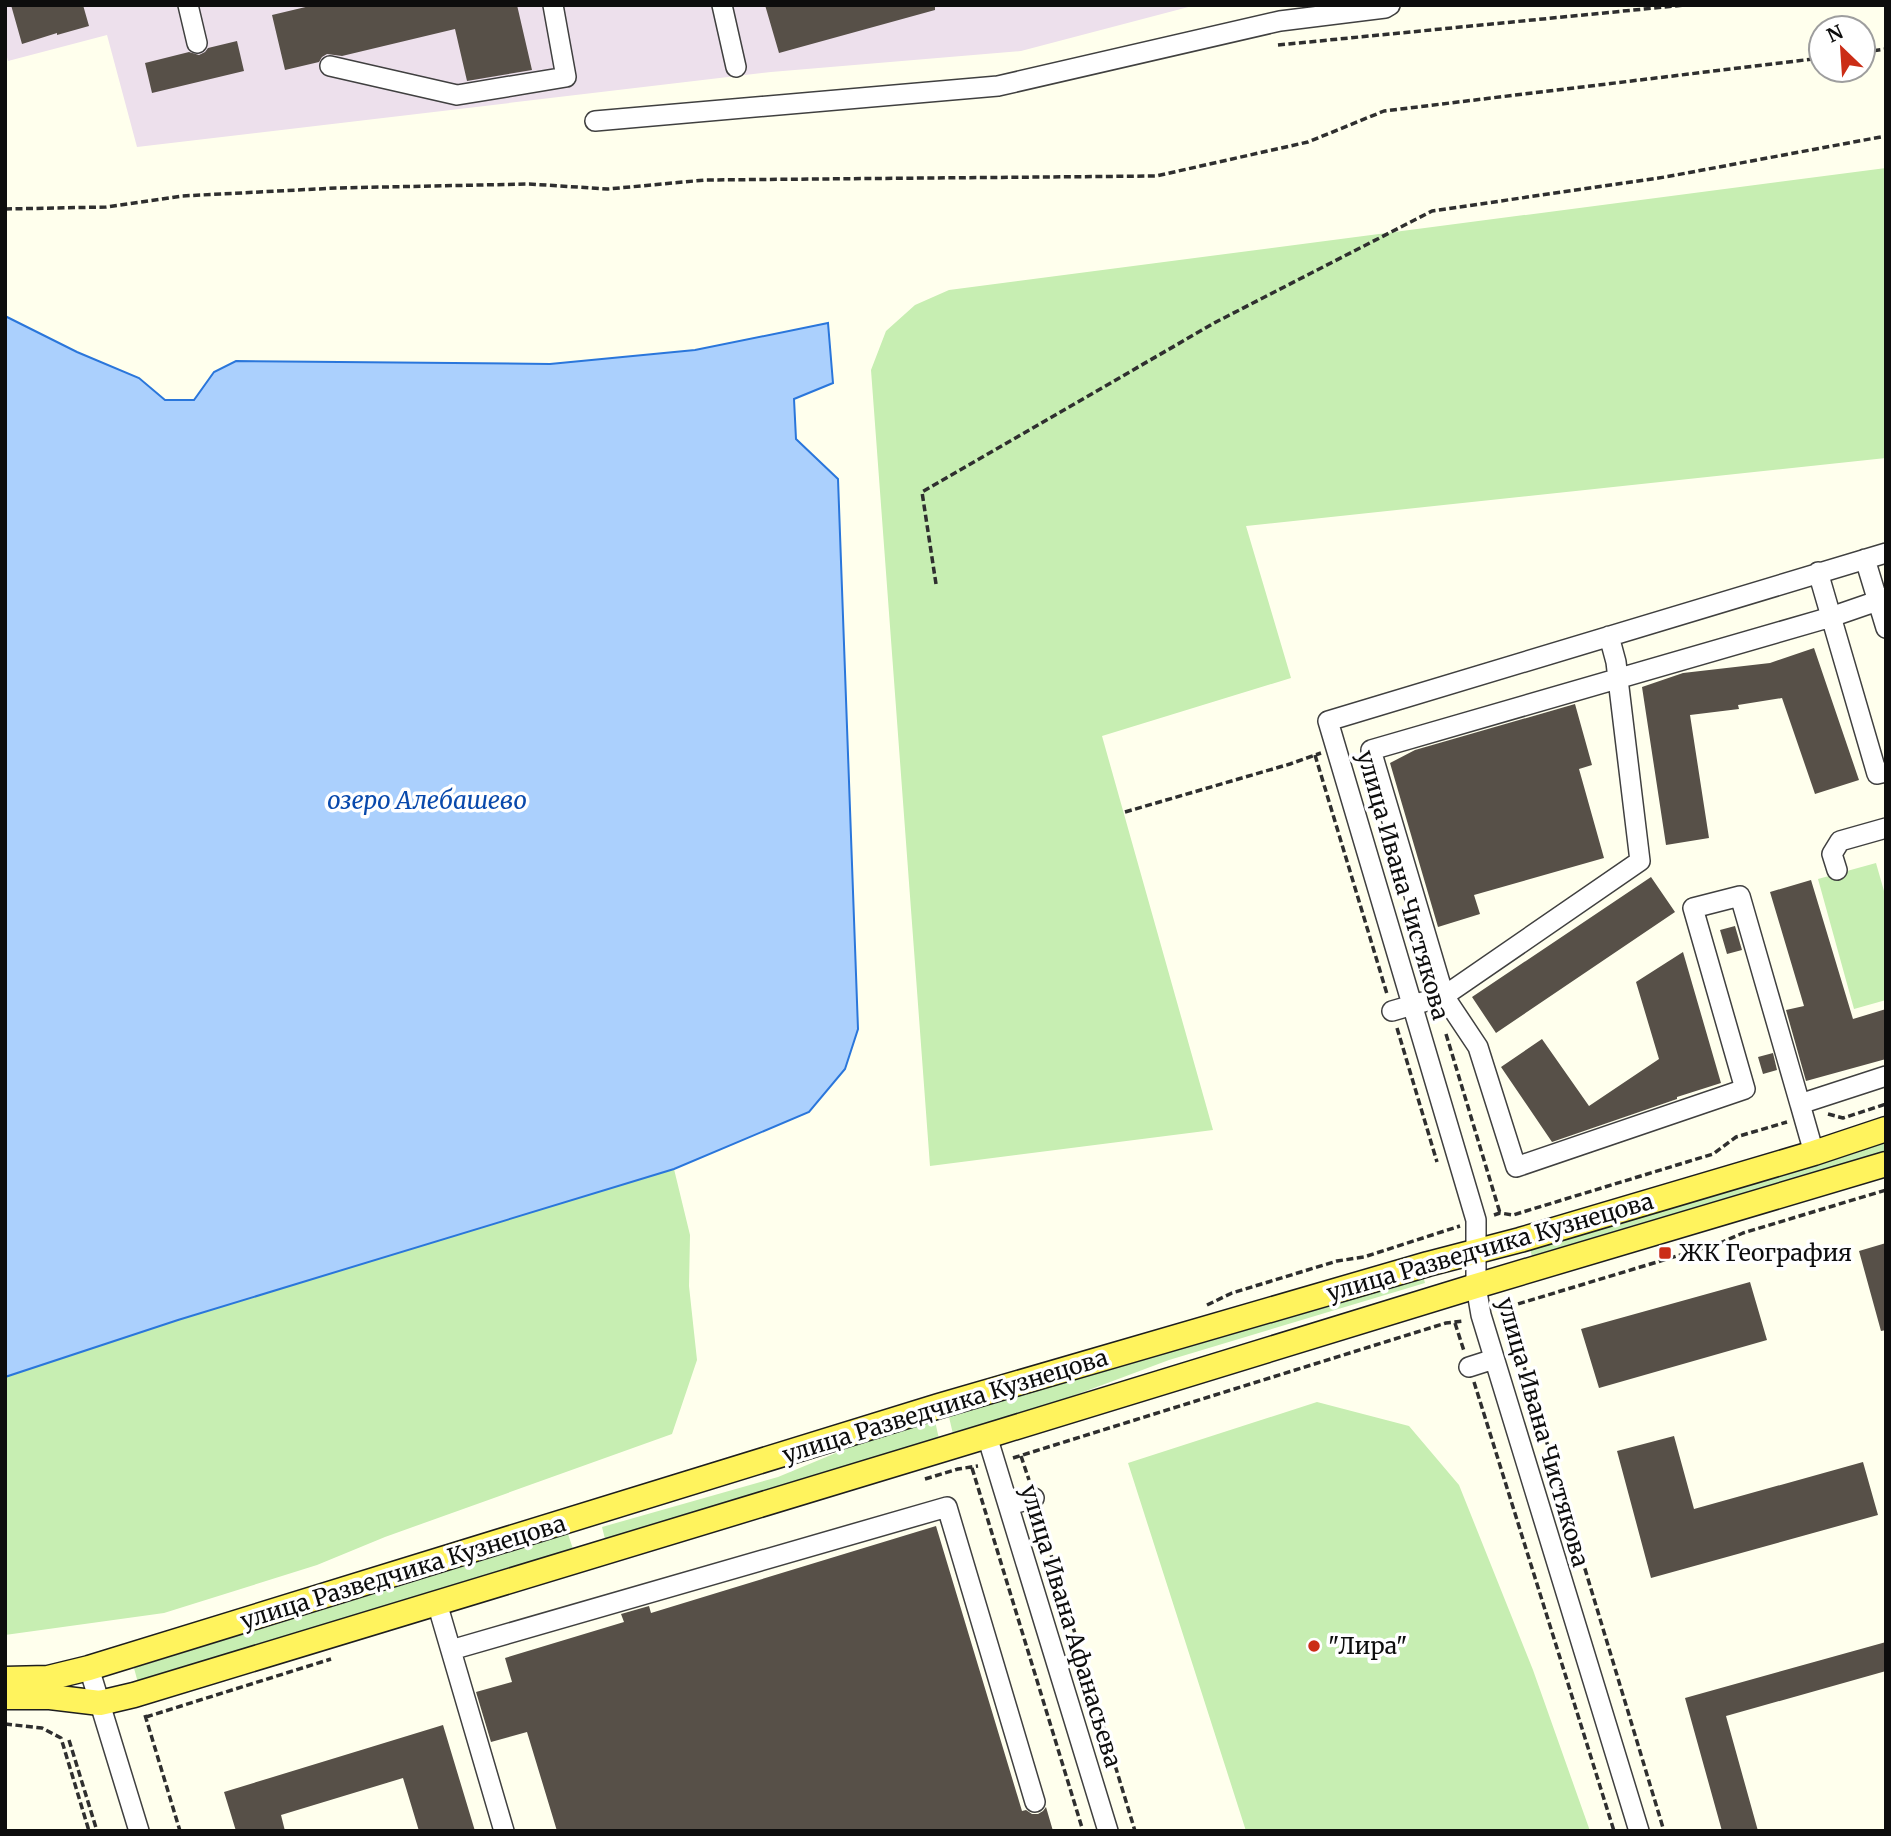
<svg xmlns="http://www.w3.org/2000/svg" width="1891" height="1836" font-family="Merriweather,serif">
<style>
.industrial{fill:#ede0ec}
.green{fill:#c7eeb2}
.water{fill:#abd0fd;stroke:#2a76db;stroke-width:2}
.building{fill:#575048}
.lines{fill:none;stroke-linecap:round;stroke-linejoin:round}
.minor-casing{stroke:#404040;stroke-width:22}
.major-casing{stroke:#1e1e1e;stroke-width:27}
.path{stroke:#2f2f2f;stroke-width:3.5;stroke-dasharray:7 3.5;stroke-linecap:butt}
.minor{stroke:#fff;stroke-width:19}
.major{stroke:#fff35d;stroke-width:24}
.poi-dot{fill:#cb2d16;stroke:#fff;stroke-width:2.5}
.labels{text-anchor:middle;stroke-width:7;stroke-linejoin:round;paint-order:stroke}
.street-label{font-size:23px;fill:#0d0d0d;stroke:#fff}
.poi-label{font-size:23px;fill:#0d0d0d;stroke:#fff;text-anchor:start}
.water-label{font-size:24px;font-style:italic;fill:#0949ac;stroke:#fff}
</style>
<rect width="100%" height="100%" fill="#ffffed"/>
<path class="industrial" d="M5,5h1191l-175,46 -250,21 -634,75 -30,-112 -99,26 -3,-12z"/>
<path class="green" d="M1886,168v290l-640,68 45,152 -189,58 111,394 -283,36 -59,-796 15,-39 29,-26 34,-15z
M1876,863l10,35v102l-32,9 -36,-130z
M1886,1138v17l-353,105 -3,-11 257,-75z
M674,1169l16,66 -1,51 8,74 -25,74 -287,103 -68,28 -153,48 -159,22v-258l173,-57z
M1423,1276l2,7 -256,77 -123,46 -93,28 -4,-17z
M1317,1402l92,24 50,59 74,185 57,161h-344l-118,-368z
M935,1421l4,18 -334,100 -3,-12 176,-50 82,-34z
M568,1534l5,15 -435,134 -4,-15z"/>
<path class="water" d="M5,316l72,36 62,26 26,22h29l20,-28 22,-11 314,3 145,-14 133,-27 5,60 -39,16 2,40 42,40 20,550 -13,40 -36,43 -135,57 -496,151 -173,57z"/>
<path class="building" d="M11,5h72l6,21 -32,9v-2l-35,11z
M314,5h203l15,65 -65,11 -12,-52 -113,27 -15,-2 -5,3 -3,5 -34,8 -13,-55z
M765,5h170v5l-156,43z
M237,41l7,30 -92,22 -7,-30 44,-11 10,3 6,-3 3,-4z
M1814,648l45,132 -44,14 -33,-96 -44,7 1,4 -49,6 19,123 -43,7 -24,-158 41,-14 87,-10z
M1575,704l17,61 -13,4 25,89 -130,37 6,19 -42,13 -48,-164 25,-13z
M1651,877l24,35 -179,121 -24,-36z
M1811,880l42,139 33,-10v50l-80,22 -20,-71 18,-4 -34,-114z
M1735,926l7,24 -15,4 -7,-24z
M1683,952l38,131 -44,14v2l-125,43 -51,-75 41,-28 47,67 70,-47 -23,-77z
M1773,1053l4,17 -14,4 -5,-17z
M1886,1243v87l-5,1 -22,-80z
M1750,1282l17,58 -168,48 -18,-59z
M1674,1436l20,73 169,-47 15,53 -227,63 -34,-127z
M936,1526l86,285 4,-1 6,4h6l5,-3 3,-4 7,24h-496l-30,-99 -36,10 -15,-50 36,-10 -7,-24 119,-36 -3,-8 28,-8 2,7z
M1886,1642v29l-160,45 32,115h-36l-37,-133z
M443,1725l32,106h-56l-16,-53 -122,37 4,16h-49l-12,-39z"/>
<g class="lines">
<defs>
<path id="minor" d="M188,5l9,38
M722,5l14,62
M330,66l127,29 109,-18 -13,-72
M595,121l403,-35 282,-65 105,-13 5,-3
M1865,559l21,69
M1818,572l59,202 9,-2
M1609,636l7,26 2,17 22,182 -196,135 -73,-246 460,-133 55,-19
M1837,870l-5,-16 8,-13 46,-13
M1392,1011l52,-15 34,51 38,120 229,-78 -52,-181 47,-12 60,208 86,-28
M1800,1104l14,49
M1469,1367l25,-8
M987,1436l121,395
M1009,1505l25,-7
M437,1603l67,228
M451,1650l496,-143 88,295
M89,1668l50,163
M1639,1831l-158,-516 -5,-29v-66l-148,-499 558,-168"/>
<path id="major" d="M5,1679l43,-1 41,-10 850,-262 489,-142 92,-24 294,-87 72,-24
M5,1697h45l50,6 34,-8 853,-259 489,-150 410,-122"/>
</defs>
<use href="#minor" class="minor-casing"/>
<use href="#major" class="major-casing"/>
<path class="path" d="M1278,45l407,-40
M1863,52l23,-3
M5,209l101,-2 76,-11 154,-8 193,-4 79,5 97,-9 451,-4 152,-34 76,-31 437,-53
M936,584l-14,-92 294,-170 216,-111 233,-34 221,-41
M1315,755l72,239
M1125,812l165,-48 31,-11
M1397,1028l40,134
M1446,1034l54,179
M1828,1114l15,4 43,-14
M1494,1215l6,-2 13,2 200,-61 23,-17 51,-15
M1207,1305l25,-12 105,-32 27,-4 96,-31
M1506,1307l158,524
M1498,1310l222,-67 23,-10 143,-43
M1455,1323l9,28
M1474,1382l140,449
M1021,1456l8,24
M1013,1458l433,-135 18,-2
M972,1468l111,363
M925,1479l33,-10 20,-3
M1039,1515l96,316
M145,1715l35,116
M146,1717l185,-58
M5,1724l37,4 19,10 28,93
M69,1740l28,91"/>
<use href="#minor" class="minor"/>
<use href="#major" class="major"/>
</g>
<g class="poi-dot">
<rect x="1658" y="1246" width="14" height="14" rx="3.5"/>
<circle cx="1314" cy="1646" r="7"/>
</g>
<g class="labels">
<g class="street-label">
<text transform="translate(1403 885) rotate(74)" y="8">улица Ивана Чистякова</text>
<text transform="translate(1490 1247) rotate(-16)" y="8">улица Разведчика Кузнецова</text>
<text transform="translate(945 1406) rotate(-17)" y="8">улица Разведчика Кузнецова</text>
<text transform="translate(1543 1432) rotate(74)" y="8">улица Ивана Чистякова</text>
<text transform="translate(403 1572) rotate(-17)" y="8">улица Разведчика Кузнецова</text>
<text transform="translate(1071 1626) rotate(73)" y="8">улица Ивана Афанасьева</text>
</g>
<g class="poi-label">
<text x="1679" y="1261">ЖК География</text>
<text x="1328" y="1654">"Лира"</text>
</g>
<g class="water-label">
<text x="427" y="809">озеро Алебашево</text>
</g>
</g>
<rect width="1891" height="1836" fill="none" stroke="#0d0d0d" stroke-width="14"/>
<g transform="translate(1842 49) rotate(335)"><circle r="33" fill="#ffffff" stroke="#9e9e9e" stroke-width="2"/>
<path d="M0-5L12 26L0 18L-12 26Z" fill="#cb2d16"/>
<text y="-10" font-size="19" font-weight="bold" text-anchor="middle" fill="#0d0d0d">N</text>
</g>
</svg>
